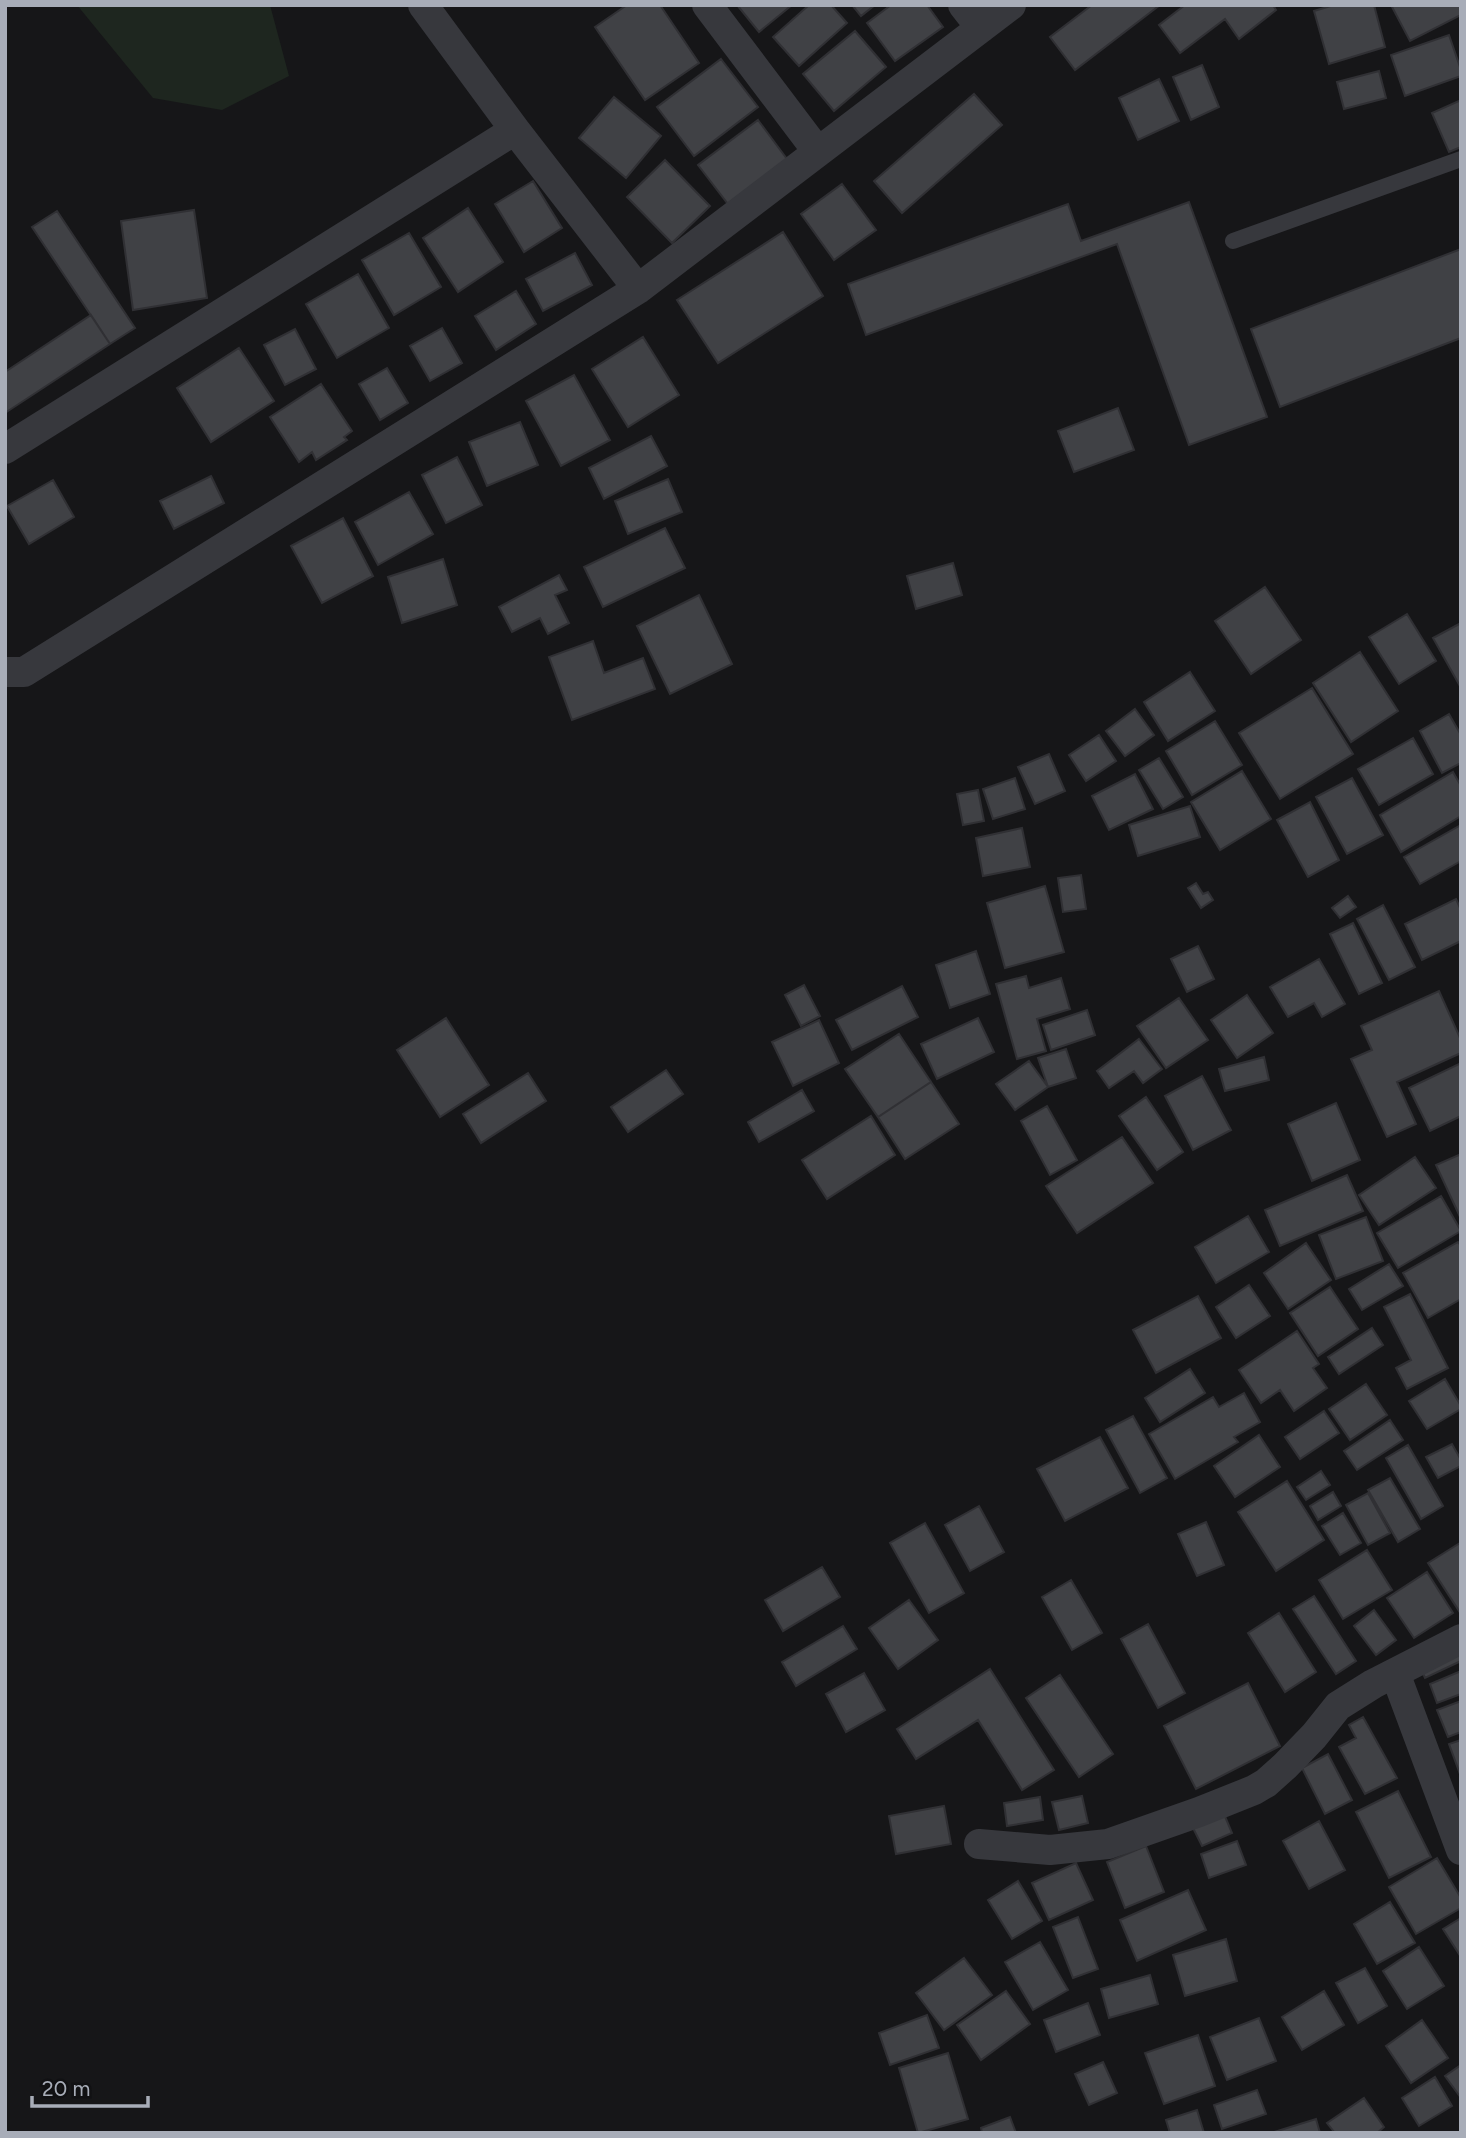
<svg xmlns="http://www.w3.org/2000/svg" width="1466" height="2138" font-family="Figtree,sans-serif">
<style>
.green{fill:#1e261f}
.building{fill:#404145;stroke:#303034;stroke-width:2}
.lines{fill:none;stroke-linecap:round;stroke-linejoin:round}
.service{stroke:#37383d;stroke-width:16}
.minor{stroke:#37383d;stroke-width:30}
</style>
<rect width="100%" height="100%" fill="#161618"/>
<path class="green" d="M77,5h193l19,71 -67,34 -69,-12z"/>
<path class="building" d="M627,5h33l39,58 -54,37 -50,-73z
M737,5h55l-33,27z
M809,5h22l16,18 -48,43 -26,-29z
M852,5h23l-14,11z
M891,5h36l16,22 -48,34 -28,-38z
M1092,5h68l-85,65 -25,-33z
M1185,5h88l3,5 -37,29 -14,-20 -45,34 -21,-28z
M1334,5h40l11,42 -56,17 -15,-53z
M1391,5h70v10l-51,26z
M855,31l31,36 -52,44 -31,-37z
M1449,35l12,35v6l-56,20 -14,-41z
M721,59l37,48 -64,49 -37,-49z
M1202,65l17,42 -28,13 -18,-43z
M1379,71l7,27 -42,11 -7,-27z
M1159,79l20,42 -41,19 -19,-42z
M974,94l28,31 -100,88 -28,-32z
M614,97l47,39 -35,42 -47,-40z
M1461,100v47l-12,5 -17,-39z
M758,120l29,39 -59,45 -30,-39z
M665,160l45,46 -38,37 -45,-46z
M533,181l29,47 -38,24 -29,-48z
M842,184l34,46 -42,30 -33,-46z
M1189,202l78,215 -78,28 -72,-201 -251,91 -18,-51 220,-80 13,37z
M468,208l35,54 -45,30 -35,-54z
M194,210l13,88 -74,12 -12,-89z
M57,211l78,117 -25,16 -78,-117z
M783,232l40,64 -105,67 -41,-63z
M409,233l32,54 -47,28 -32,-55z
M1461,249v89l-181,69 -29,-78z
M575,253l17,32 -49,26 -17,-32z
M358,274l31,54 -52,30 -31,-54z
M516,291l20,33 -40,26 -21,-34z
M91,315l19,29 -105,69v-41z
M442,328l20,35 -32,18 -20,-35z
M295,329l21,40 -31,16 -21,-40z
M643,337l36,58 -51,32 -36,-58z
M239,348l35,53 -63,41 -34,-54z
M387,368l21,35 -28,17 -21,-36z
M574,375l36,65 -49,26 -35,-65z
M321,384l31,47 -8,6 3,3 -31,20 -4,-8 -13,10 -29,-45z
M1118,408l16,42 -60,22 -16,-41z
M520,422l18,43 -51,21 -18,-44z
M651,436l16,30 -63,33 -15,-31z
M457,457l25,48 -36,18 -24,-48z
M211,476l13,27 -50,26 -14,-28z
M668,479l14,33 -54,22 -13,-33z
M53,480l21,37 -45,27 -22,-38z
M409,492l24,42 -55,31 -23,-43z
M343,518l30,58 -51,27 -31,-57z
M665,528l20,40 -82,39 -19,-40z
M443,559l14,46 -55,18 -14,-46z
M953,563l9,32 -46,14 -9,-33z
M559,575l8,15 -12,5 14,28 -21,11 -8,-16 -28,14 -13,-25z
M1265,587l36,53 -50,34 -36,-53z
M699,595l33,69 -62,30 -33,-68z
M1407,614l29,47 -37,23 -30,-47z
M1461,623v65l-28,-50z
M593,641l11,32 39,-15 12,31 -83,31 -23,-63z
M1360,652l38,59 -47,31 -38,-59z
M1190,672l25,39 -47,30 -24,-39z
M1312,688l41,66 -73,45 -41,-66z
M1135,709l19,26 -29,21 -19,-25z
M1449,714l12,21v28l-19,10 -22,-42z
M1215,721l27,44 -50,30 -26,-44z
M1099,735l17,26 -30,20 -17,-26z
M1413,738l20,36 -54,31 -21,-36z
M1049,754l16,37 -30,13 -17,-37z
M1159,758l24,39 -20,12 -24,-39z
M1242,771l29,48 -51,31 -29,-48z
M1453,772l8,14v30l-60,36 -21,-37z
M1135,774l18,35 -44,21 -17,-34z
M1015,778l10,31 -32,10 -10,-30z
M1352,778l31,57 -36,19 -31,-57z
M978,790l6,31 -21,4 -6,-31z
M1310,802l29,58 -31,17 -31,-57z
M1190,806l10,31 -62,19 -9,-31z
M1461,825v36l-41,23 -16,-27z
M1022,828l8,39 -47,9 -7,-38z
M1081,875l5,34 -23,3 -5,-34z
M1196,883l7,11 5,-2 5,8 -12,8 -13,-20z
M1045,886l19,66 -59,16 -18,-65z
M1348,896l8,11 -16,11 -8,-10z
M1456,899l5,11v31l-39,19 -17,-36z
M1383,905l32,62 -26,13 -32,-61z
M1353,923l29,60 -23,11 -29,-60z
M1198,946l16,33 -27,13 -16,-33z
M976,951l14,43 -40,14 -14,-43z
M1319,959l26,45 -23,13 -8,-14 -26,14 -18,-30z
M1026,976l3,12 32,-10 9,31 -33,10 9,32 -29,8 -21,-75z
M804,985l16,31 -19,10 -16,-31z
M902,986l16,31 -66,33 -16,-30z
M1439,991l22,49v13l-64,29 19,42 -29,13 -36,-78 21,-9 -11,-24z
M1247,995l26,38 -36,25 -26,-38z
M1179,998l29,42 -42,28 -29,-42z
M1087,1010l8,25 -44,15 -8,-25z
M446,1018l43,67 -49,32 -43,-67z
M978,1018l16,34 -57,27 -16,-35z
M819,1020l20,43 -46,23 -21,-44z
M899,1034l32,48 -53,35 -33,-48z
M1139,1039l23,30 -19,14 -9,-12 -25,17 -12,-17z
M1066,1049l10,29 -28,9 -10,-29z
M1264,1057l5,23 -44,11 -6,-22z
M1029,1061l19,26 -33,23 -19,-26z
M1461,1063v53l-31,15 -21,-43z
M666,1070l17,24 -55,38 -17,-25z
M528,1073l18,28 -65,42 -18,-29z
M1202,1076l29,54 -38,20 -28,-54z
M931,1082l28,42 -54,35 -27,-42z
M802,1090l12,21 -55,31 -11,-20z
M1146,1097l37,55 -26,18 -38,-54z
M1336,1103l24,57 -48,21 -24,-57z
M1047,1106l30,54 -27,15 -29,-54z
M871,1116l24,39 -68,44 -25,-39z
M1122,1137l31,46 -76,50 -31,-47z
M1461,1154v65l-25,-54z
M1415,1157l21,31 -57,37 -20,-30z
M1347,1175l16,36 -83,35 -15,-36z
M1441,1196l20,35 -63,37 -21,-35z
M1248,1216l21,36 -53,31 -21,-36z
M1366,1217l17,44 -47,18 -17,-44z
M1458,1242l3,4v53l-33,19 -25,-45z
M1306,1243l25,37 -43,29 -24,-36z
M1389,1264l14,22 -41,24 -13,-21z
M1249,1285l21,31 -34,22 -20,-31z
M1330,1287l28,42 -40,27 -28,-43z
M1410,1294l38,74 -41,21 -11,-21 15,-8 -27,-53z
M1198,1296l23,42 -65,35 -23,-43z
M1372,1328l11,17 -44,29 -11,-17z
M1297,1331l22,33 -6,4 14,20 -33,23 -14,-21 -19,13 -22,-33z
M1190,1369l15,24 -45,29 -15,-24z
M1445,1379l16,27v3l-34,20 -18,-28z
M1366,1384l21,31 -37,25 -21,-31z
M1244,1393l16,29 -26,15 4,5 -63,37 -26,-45 64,-37 6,10z
M1324,1411l15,22 -39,26 -15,-22z
M1133,1416l34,62 -27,15 -34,-63z
M1390,1420l13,20 -46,30 -13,-19z
M1259,1435l21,32 -45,30 -21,-31z
M1100,1437l28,51 -63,33 -28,-52z
M1452,1444l9,16v6l-23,12 -12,-21z
M1408,1445l35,61 -22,13 -35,-61z
M1321,1471l9,14 -24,15 -9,-13z
M1390,1478l30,51 -22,13 -30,-52z
M1287,1481l37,59 -48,31 -38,-59z
M1333,1492l8,14 -23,14 -8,-14z
M1368,1493l22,40 -22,12 -22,-40z
M979,1506l25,46 -34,19 -25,-46z
M1343,1513l18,30 -21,12 -18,-29z
M1206,1522l18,43 -27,11 -19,-42z
M925,1523l39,70 -35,20 -39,-70z
M1460,1543l1,1v70l-33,-51z
M1367,1550l25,40 -49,29 -24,-39z
M822,1567l18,30 -57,34 -18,-31z
M1427,1572l26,41 -39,25 -27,-40z
M1071,1580l31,53 -30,17 -30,-53z
M1314,1596l42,65 -20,13 -43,-65z
M909,1600l29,40 -40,29 -29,-41z
M1374,1610l22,30 -20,15 -22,-29z
M1279,1613l37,59 -31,20 -37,-59z
M1148,1624l37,69 -27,15 -37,-69z
M843,1626l14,23 -61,37 -14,-24z
M1461,1649v12l-36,17 -5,-11z
M990,1669l64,101 -32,20 -44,-70 -62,39 -19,-30z
M1461,1671v23l-24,9 -7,-19z
M864,1673l21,37 -39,22 -20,-38z
M1060,1675l53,79 -34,23 -53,-79z
M1248,1683l32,63 -84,43 -32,-63z
M1461,1701v31l-13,5 -11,-27z
M1363,1717l34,61 -32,16 -26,-47 17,-9 -7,-13z
M1461,1740v34h-1l-11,-30z
M1328,1754l24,46 -27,14 -23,-46z
M1398,1791l33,66 -42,21 -33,-66z
M1082,1796l6,27 -29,7 -7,-28z
M1040,1797l3,23 -36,6 -3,-23z
M944,1806l7,38 -55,10 -7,-38z
M1224,1814l8,19 -30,13 -9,-18z
M1319,1821l26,49 -36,19 -26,-48z
M1237,1841l9,24 -37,13 -8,-24z
M1146,1846l18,46 -39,16 -18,-46z
M1437,1858l24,40v10l-45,26 -27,-47z
M1076,1863l17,37 -44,20 -17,-37z
M1018,1881l24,40 -30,18 -24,-39z
M1188,1890l18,40 -69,31 -17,-41z
M1390,1902l25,41 -38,21 -23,-40z
M1078,1917l20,52 -25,9 -20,-51z
M1461,1918v39l-18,-28z
M1226,1939l11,42 -52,15 -12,-41z
M1040,1942l28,48 -35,20 -28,-48z
M1419,1947l25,39 -37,23 -24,-38z
M964,1958l28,37 -48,35 -28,-37z
M1365,1968l22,38 -29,17 -22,-40z
M1150,1975l8,29 -49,14 -8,-29z
M1006,1991l24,33 -49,36 -24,-35z
M1324,1991l20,34 -42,25 -20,-33z
M1088,2003l12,32 -44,17 -12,-32z
M927,2015l12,33 -49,17 -11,-32z
M1259,2018l17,43 -49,19 -17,-43z
M1422,2020l26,38 -37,25 -25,-37z
M1198,2035l17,51 -51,18 -19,-51z
M948,2053l20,66 -50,14 -19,-65z
M1103,2062l14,31 -28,12 -14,-31z
M1461,2065v33l-16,-22z
M1435,2077l17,29 -33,20 -17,-28z
M1257,2090l9,24 -44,15 -8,-24z
M1364,2098l20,29 -7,6h-42l-8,-10z
M1197,2110l7,23h-34l-4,-13z
M1010,2117l6,16h-34l-1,-5z
M1316,2119l4,14h-49z"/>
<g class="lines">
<path class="service" d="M1233,241l228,-82"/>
<path class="minor" d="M423,5l92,125 123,159
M707,5l111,147
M963,5l18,23
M5,449l510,-319
M5,672h19l614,-383 373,-284
M1395,1673l66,177
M979,1844l71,6 58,-6 91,-32 55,-22 12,-7 19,-17 29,-30 24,-30 35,-22 88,-45"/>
</g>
<rect width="1466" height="2138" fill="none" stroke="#a8adb8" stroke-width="14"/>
<path d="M32 2096v10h116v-10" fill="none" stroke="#a8adb8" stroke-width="3.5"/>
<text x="42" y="2096" font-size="21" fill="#a8adb8" stroke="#111113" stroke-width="5" paint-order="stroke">20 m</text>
</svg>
